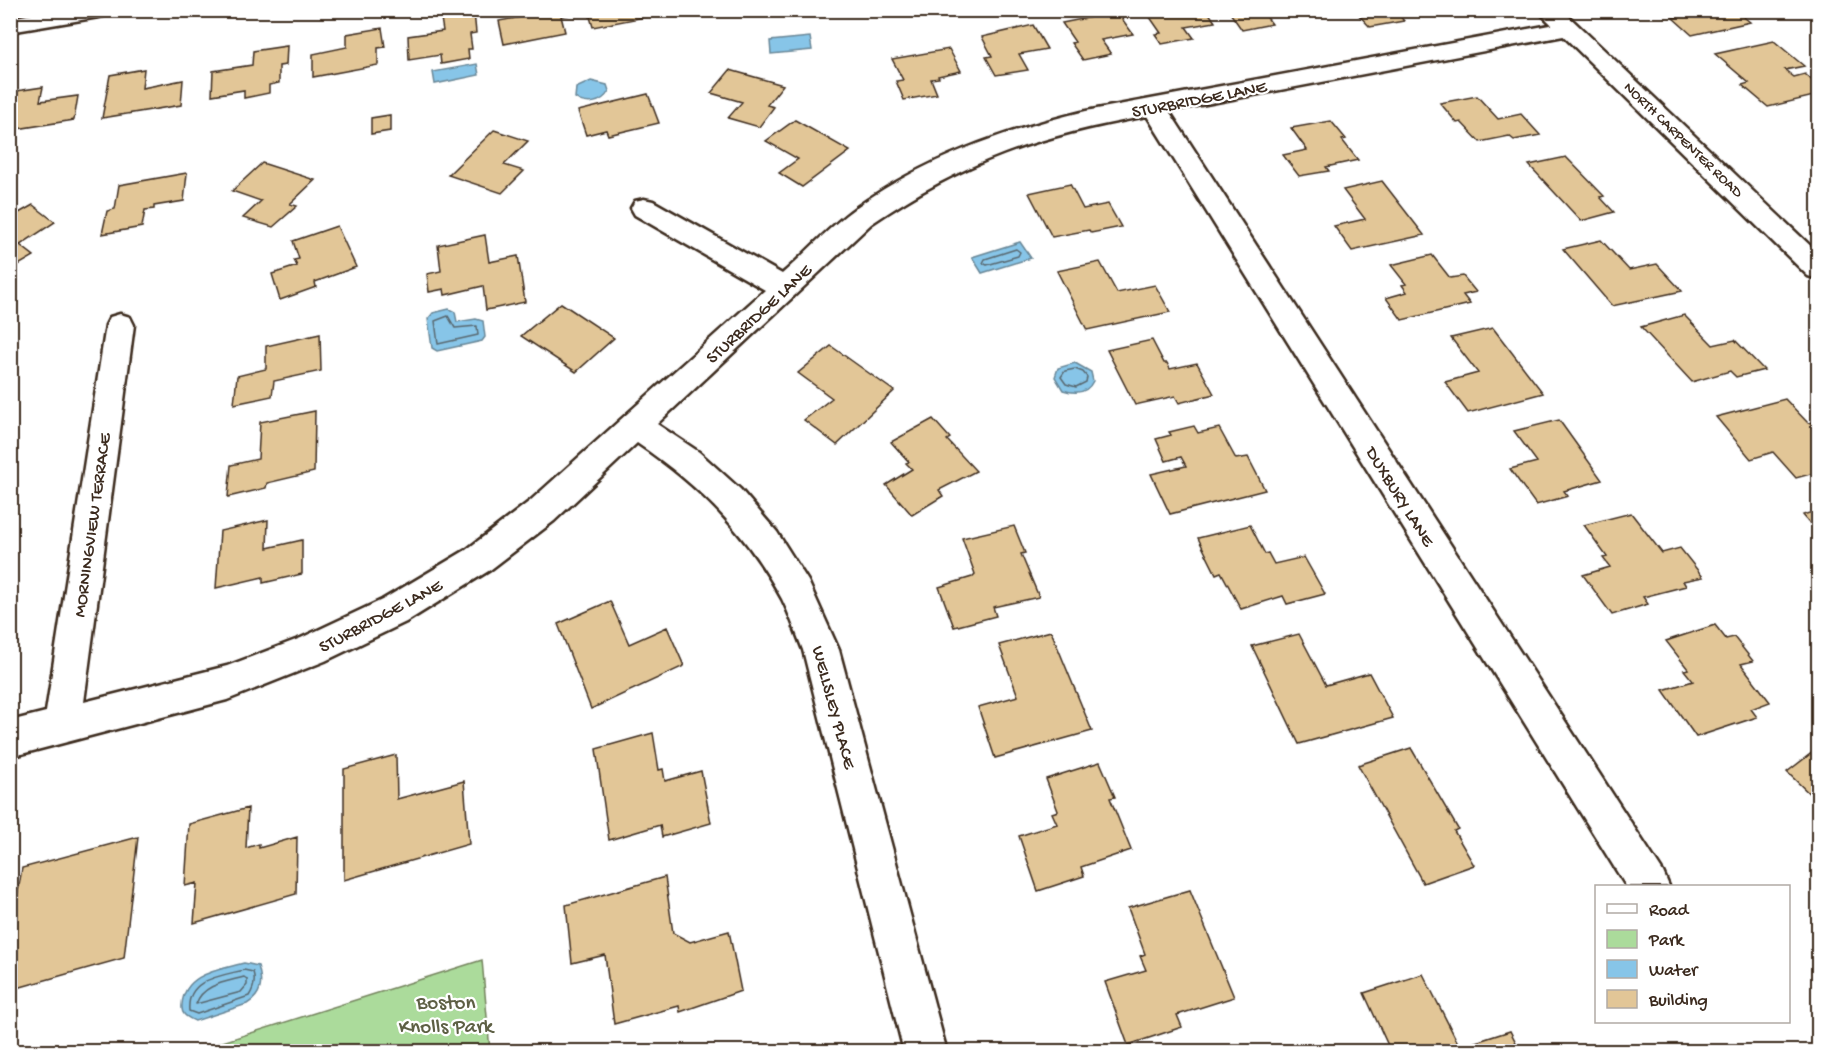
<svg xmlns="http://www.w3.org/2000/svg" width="1829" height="1062" font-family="'Gochi Hand',sans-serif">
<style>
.green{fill:#abdb9b;stroke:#73825c;stroke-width:1.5}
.water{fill:#87c5e8;stroke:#698797;stroke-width:1.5}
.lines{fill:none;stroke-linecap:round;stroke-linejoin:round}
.shore{stroke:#59686f;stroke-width:1.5}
.building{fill:#e2c697;stroke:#3b2a1e;stroke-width:1.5}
.street-casing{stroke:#3b2a1e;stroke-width:5}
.secondary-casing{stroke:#3b2a1e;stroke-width:5}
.street{fill:#fff;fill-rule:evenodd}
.secondary{fill:#fff;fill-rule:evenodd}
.labels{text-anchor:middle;stroke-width:4.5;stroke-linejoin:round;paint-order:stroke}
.far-street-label{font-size:15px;fill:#3b2a1e;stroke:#fff}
.street-label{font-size:18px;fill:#3b2a1e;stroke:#fff}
.near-park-label{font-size:21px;fill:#5d5f44;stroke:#fff}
</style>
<rect width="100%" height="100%" fill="#fff"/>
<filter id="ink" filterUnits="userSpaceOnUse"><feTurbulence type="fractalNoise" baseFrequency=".0167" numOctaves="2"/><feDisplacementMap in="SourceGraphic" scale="12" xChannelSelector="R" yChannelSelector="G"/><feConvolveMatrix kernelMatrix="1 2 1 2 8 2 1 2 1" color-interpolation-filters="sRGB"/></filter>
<g filter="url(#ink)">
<path class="green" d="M482,960l8,91h-296z"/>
<path class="water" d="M810,37l2,13 -41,4 -1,-13z
M477,64l2,11 -44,9 -2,-12z
M591,81l16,4 2,6c-7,13 -23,15 -34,7l1,-10z
M1020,242l11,16 -49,15 -10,-16z
M449,309l6,3 2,10 19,-3 7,2 2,16 -3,4 -45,10 -5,-3 -4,-29 5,-6z
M1075,363l16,9 2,9c-6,13 -18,13 -30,9l-8,-13 3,-9z
M244,963l14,3c5,17 4,29 -11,38l-52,17c-8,-4 -14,-6 -13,-16 2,-32 37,-35 62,-42z"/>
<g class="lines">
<path class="shore" d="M1016,249l4,3 -2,4 -31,9 -4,-2 2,-4z
M448,316l7,12 22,-2 1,9 -40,9 -3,-23z
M1075,369l8,3 4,5 -1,5 -10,5 -10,-3 -5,-7 4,-6z
M244,970l9,2c3,9 1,16 -4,24l-52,18 -8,-3c-3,-32 31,-35 55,-41z
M244,977l3,2v6l-6,7 -45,12c7,-20 30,-22 48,-27z"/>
</g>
<path class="building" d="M532,10h35l1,5 -7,1 4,16 -61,12 -5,-23 34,-6z
M588,10h71l1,4 -67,13z
M1145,10h62l8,12 -29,5 8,11 -32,6 -7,-10 6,-1z
M1228,10h40l-6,1 10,13 -30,6z
M1395,10l9,11 -34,6 -15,-16z
M1693,10h42l15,12 -58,13 -19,-17 22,-5z
M474,12l2,21 -6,1 2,15h-4l1,10 -28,5 -1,-9 -31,5 -1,-24 35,-5 -2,-13z
M1117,12l16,22 -32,6 10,14 -28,6 -12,-17 4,-1 -13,-19z
M1033,25l14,24 -28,5 9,16 -32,5 -10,-18 6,-1 -10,-19z
M382,28l3,19 -7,1v17l-65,12v-23l34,-7v-13z
M1774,41l30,25 -19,4 9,7 11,-3 13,12v9l-50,12 -26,-22 7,-2 -34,-29z
M287,46l-1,19 -7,1v17l-10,2v8l-25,5v-8l-32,5 1,-24 39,-6 1,-14z
M949,49l12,22 -23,5 1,2 -8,1 6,15 -33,6 -8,-19 7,-1 -11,-21z
M144,69l-2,19 41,-8 -2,25 -79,13 8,-43z
M730,70l53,15 -16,20 7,2 -15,20 -31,-9 14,-16 -31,-9z
M43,87l-3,14 38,-5 -4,24 -64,10v-38z
M648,94l11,29 -51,12 -2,-5 -20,5 -8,-24z
M1477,96l21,23 23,-5 19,21 -26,5 -5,-4 -29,6 -19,-20 -4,1 -17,-20z
M390,115v16l-19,3v-16z
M795,120l55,31 -48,36 -23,-14 19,-14 -32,-18z
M1331,121l15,18 -4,1 16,20 -32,7 3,4 -30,5 -16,-21 24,-5 -16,-22z
M494,130l34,11 -24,24 20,6 -22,22 -54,-18z
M1566,157l38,39 -4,1 14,15 -33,9 -52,-56z
M262,163l53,17 -25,24 7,2 -24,21 -30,-9 18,-17 -29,-10z
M187,173l-3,28 -30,5v3l-9,1 -3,17 -40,7 5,-23 8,-2 4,-24z
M1382,181l42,54 -72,16 -18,-25 31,-7 -22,-29z
M1070,184l13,25 25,-5 13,23 -30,6 -2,-3 -37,7 -23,-44z
M33,205l22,17 -35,23 14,11 -24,14v-52z
M337,226l19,41 -41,15 1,5 -36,13 -8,-26 25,-8 -3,-6 5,-1 -6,-18z
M485,235l4,27 29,-6 7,46 -39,8 -3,-24 -38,9 -1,-6 -15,3 -2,-18 14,-3 -3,-26z
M1601,240l28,30 28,-6 25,27 -70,15 -49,-57z
M1432,255l18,23 13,-2 13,16 -13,3 7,9 -68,16 -16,-22 21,-6 -5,-7 4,-1 -15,-19z
M1100,262l17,31 38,-8 15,27 -83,18 -30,-59z
M561,303l53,35 -38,34 -55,-36z
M1684,315l29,30 22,-5 29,30 -28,7 -6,-6 -38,11 -51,-55z
M1493,328l50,65 -75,20 -23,-31 33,-9 -27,-35z
M320,334l1,37 -47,10 -2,15 -38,8 3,-28 29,-7v-23z
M1152,340l12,23h3l3,6 27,-6 17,31 -35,9 -4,-7 -40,9 -28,-55z
M831,346l63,45 -57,54 -33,-25 28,-22 -34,-25z
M1785,399l23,24 5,-1 5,5v45l-22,6 -23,-26 -22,7 -35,-42z
M315,411l-1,61 -47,11 -1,5 -38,9 3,-32 27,-6 2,-37z
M933,419l17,19 -3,2 29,31 -37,19 4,6 -31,19 -26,-30 26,-16 -6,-6 3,-1 -18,-20z
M1559,420l43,60 -38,11 4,5 -32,9 -26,-36 27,-7 -23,-31z
M1194,426l4,7 21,-5 17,31 12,-2 17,33 -95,24 -19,-40 35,-8 -5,-9 -15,4 -10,-22 15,-4 -2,-3z
M1818,510v23l-15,-18z
M1631,513l31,40 18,-5 23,29 -20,4 3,5 -43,11 5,7 -36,11 -29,-40 27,-8 -7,-9 4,-1 -23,-32z
M268,520l-1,28 35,-8v34l-39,9v-6l-47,11 4,-57z
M1250,525l15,29 3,-1 6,11 30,-7 21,37 -38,10 -4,-8 -42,13 -20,-37 -5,2 -18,-36z
M1014,526l11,27 -4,1 18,43 -46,10 3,9 -42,11 -15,-40 33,-10 3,-3 -13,-36z
M610,601l19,43 38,-17 17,39 -93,43 -33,-85z
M1715,625l11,14 8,-2 19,24 -12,3 29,38 -19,7 6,8 -61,20 -33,-47 30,-9 -9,-11 4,-1 -22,-28z
M1051,631l41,100 -97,27 -17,-51 40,-11 -19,-51z
M1299,634l27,51 43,-12 24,45 -94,26 -47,-98z
M653,733l6,37 4,-1 2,12 36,-10 10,52 -49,14 -2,-12 -51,15 -13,-91z
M1411,748l47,81 -4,2 20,34 -51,18 -65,-118z
M1818,748v54l-31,-30z
M396,755l1,44 67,-18 5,63 -125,36v-111z
M1100,762l15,35 -5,1 21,52 -50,17 3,9 -46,15 -19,-55 38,-12 -5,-11 6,-2 -12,-32z
M248,808l-2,40 13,-4v4l38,-11 -1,57 -102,29 3,-40 -12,3 4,-62z
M138,837l-14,121 -114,32v-50l12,-72z
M665,877l8,56 17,9 39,-11 12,60 -61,21 -1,-6 -65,18 -9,-69 -33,8 -6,-58z
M1190,890l44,107 -57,18 5,12 -54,18 -23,-63 41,-12 -6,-14 5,-2 -17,-46z
M1423,974l37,73 50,-16 11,21h-130l-27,-59z"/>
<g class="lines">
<defs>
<path id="street" d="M1566,22l8,2 4,5 -4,5 -405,77 494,761 6,14h-43l-479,-770c-110,20 -182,44 -276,108l-214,200 42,28 41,37 37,43 31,49 31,69 108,402h-43l-101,-402c-7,-17 -13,-35 -21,-51 -36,-67 -83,-114 -145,-156l-83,78 -64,49 -84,52 -81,39 -98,39 -217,57v-36l36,-9 60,-387 4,-8 10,-3 10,3 4,8 -50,377 143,-36 74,-28 81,-38 84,-50 64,-49 235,-211 -130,-75 -4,-7 4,-7 9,-2 9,2 129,73c24,-21 46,-46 72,-65 70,-50 149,-78 232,-98z"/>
<path id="secondary" d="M55,10h55l-3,5 -8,2 -89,15v-14z
M1537,10h25l256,243v26l-10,-3z"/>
</defs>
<use href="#street" class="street-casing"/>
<use href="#secondary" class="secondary-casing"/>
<use href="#street" class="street"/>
<use href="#secondary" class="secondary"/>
</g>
</g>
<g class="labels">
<g class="far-street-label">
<text transform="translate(1684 139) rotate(44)" y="5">NORTH CARPENTER ROAD</text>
</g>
<g class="street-label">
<text transform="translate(1199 98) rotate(-11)" y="6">STURBRIDGE LANE</text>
<text transform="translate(758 313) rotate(-43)" y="6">STURBRIDGE LANE</text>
<text transform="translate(1401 496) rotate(58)" y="6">DUXBURY LANE</text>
<text transform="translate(91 525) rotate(-82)" y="6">MORNINGVIEW TERRACE</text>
<text transform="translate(380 615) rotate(-28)" y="6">STURBRIDGE LANE</text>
<text transform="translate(835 707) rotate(75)" y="6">WELLSLEY PLACE</text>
</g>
<g class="near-park-label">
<text x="446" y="1008">Boston<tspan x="446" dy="24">Knolls Park</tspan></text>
</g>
</g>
<rect width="1829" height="1062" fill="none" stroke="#fff" stroke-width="36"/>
<rect x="18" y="18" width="1793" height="1026" fill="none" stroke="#3b2a1e" stroke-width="2" filter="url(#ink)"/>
<rect x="1595" y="885" width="195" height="138" fill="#ffffff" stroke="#b1aaa5" stroke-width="1.5"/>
<rect x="1607" y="904" width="30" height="9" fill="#ffffff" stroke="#b1aaa5" stroke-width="1.5"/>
<text x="1649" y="915" font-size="18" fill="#3b2a1e">Road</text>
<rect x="1607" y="930" width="30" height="18" fill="#abdb9b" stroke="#b1aaa5" stroke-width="1.5"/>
<text x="1649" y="945" font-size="18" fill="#3b2a1e">Park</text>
<rect x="1607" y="960" width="30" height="18" fill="#87c5e8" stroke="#b1aaa5" stroke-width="1.5"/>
<text x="1649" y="975" font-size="18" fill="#3b2a1e">Water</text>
<rect x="1607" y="990" width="30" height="18" fill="#e2c697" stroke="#b1aaa5" stroke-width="1.5"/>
<text x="1649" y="1005" font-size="18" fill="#3b2a1e">Building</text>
</svg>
